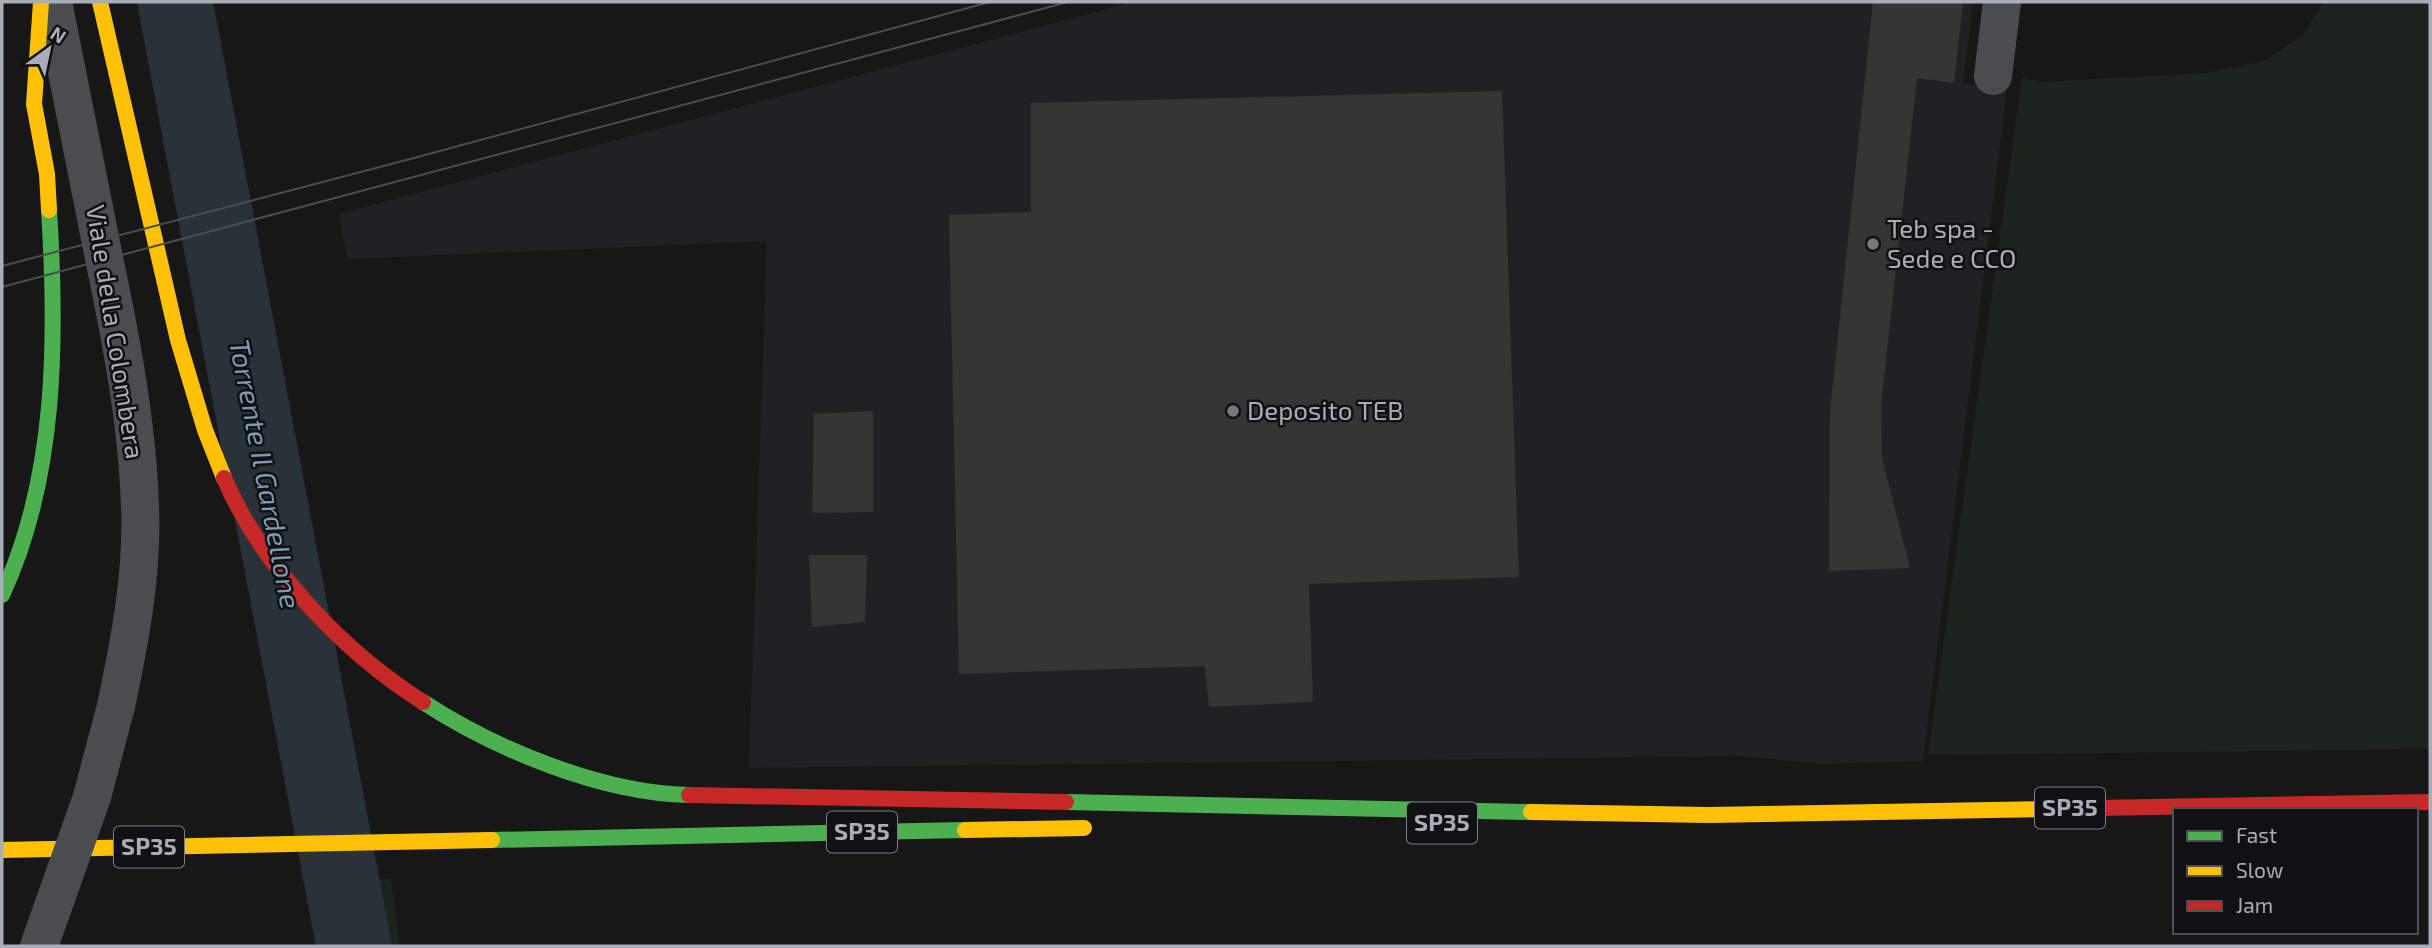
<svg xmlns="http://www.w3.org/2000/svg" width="2432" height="948" font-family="'Exo 2',sans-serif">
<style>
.built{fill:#212123}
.green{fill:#1d241e}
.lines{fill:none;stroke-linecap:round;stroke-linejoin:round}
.river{stroke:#2a3239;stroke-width:75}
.building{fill:#353536}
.street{stroke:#4b4c50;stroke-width:38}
.fast{stroke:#4caf50;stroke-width:16}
.slow{stroke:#ffc107;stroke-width:16}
.jam{stroke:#c62828;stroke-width:16}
.tram{stroke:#4b4c4f;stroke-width:2}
.street-bridge{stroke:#4b4c50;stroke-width:38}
.poi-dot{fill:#757880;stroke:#111113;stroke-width:2.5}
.labels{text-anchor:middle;stroke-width:5;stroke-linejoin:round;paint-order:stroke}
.shield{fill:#111113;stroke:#7b7e86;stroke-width:2}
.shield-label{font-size:24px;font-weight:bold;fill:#a8adb8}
.poi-label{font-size:26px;fill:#a8adb8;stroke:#111113;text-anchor:start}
.street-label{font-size:26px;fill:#a8adb8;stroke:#111113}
.water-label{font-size:28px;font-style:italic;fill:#7f9bb3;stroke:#111113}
</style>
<rect width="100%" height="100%" fill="#171717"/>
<path class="built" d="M1133,2h840l-10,81 44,6 -84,672 -101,3 -81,-8 -992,12 18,-527 -419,18 -10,-45z"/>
<path class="green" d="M147,2h57l31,187 -44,12z
M2323,2h107v747l-502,6 94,-677 21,4 162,-9 60,-12 39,-27z
M391,879l9,67h-69l-14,-62z"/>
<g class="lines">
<path class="river" d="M175,2l179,944"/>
</g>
<path class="building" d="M1873,2h90l-9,81 -37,-5 -36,327 1,53 28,110 -81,3 1,-159z
M1502,91l17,486 -210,7 4,118 -104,5 -4,-41 -246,8 -10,-459 82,-3v-109z
M873,411v101l-61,1 2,-99z
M809,555h58l-2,67 -53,5z"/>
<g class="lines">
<path class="street" d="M53,2c17,85 34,170 51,256 17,81 33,164 36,247 3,67 -10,135 -24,201
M1993,76l9,-74"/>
<path class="fast" d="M2,595c55,-118 55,-257 47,-385
M423,702c72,47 178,91 266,93
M1066,802l465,10
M492,840l473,-10"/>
<path class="slow" d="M41,2l-7,102 13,70 2,36
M100,2l78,338 27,90 19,48
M1531,812l178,3 333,-6
M965,830l119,-2
M2,850l490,-10"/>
<path class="jam" d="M224,478c38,88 118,173 199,224
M689,795l377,7
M2042,809l388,-7"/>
<path class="tram" d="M2,266l412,-108 576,-156
M2,287l1066,-285"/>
<path class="street-bridge" d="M39,946l53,-149 24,-91"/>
</g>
<g class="poi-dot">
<circle cx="1873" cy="244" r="7"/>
<circle cx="1233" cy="411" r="7"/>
</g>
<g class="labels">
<g class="shield">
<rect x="2035" y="787.5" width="70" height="41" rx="5"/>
<rect x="1407" y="802.5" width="70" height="41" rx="5"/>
<rect x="827" y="811.5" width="70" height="41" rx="5"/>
<rect x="114" y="826.5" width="70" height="41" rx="5"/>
</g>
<g class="shield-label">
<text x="2070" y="816">SP35</text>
<text x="1442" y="831">SP35</text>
<text x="862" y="840">SP35</text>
<text x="149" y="855">SP35</text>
</g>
<g class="poi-label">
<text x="1887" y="238">Teb spa -<tspan x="1887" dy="30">Sede e CCO</tspan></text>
<text x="1247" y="420">Deposito TEB</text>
</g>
<g class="street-label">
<text transform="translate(115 332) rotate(81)" y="9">Viale della Colombera</text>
</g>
<g class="water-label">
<text transform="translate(265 474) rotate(79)" y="10">Torrente Il Gardellone</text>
</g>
</g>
<rect width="2432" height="948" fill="none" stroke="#a8adb8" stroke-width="7"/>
<rect x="2173" y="808" width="245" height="126" fill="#111113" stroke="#4d4f55" stroke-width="2"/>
<rect x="2187" y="831" width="35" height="10" fill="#4caf50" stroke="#4d4f55" stroke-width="2"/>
<text x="2236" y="843" font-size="21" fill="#a8adb8">Fast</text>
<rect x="2187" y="866" width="35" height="10" fill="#ffc107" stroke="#4d4f55" stroke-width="2"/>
<text x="2236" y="878" font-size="21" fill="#a8adb8">Slow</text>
<rect x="2187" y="901" width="35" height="10" fill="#c62828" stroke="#4d4f55" stroke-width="2"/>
<text x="2236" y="913" font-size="21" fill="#a8adb8">Jam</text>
<g transform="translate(49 49) rotate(33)" stroke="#111113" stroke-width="5" paint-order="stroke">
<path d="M0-5L12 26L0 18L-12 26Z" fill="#a8adb8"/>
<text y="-10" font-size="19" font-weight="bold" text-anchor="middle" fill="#a8adb8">N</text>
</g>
</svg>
